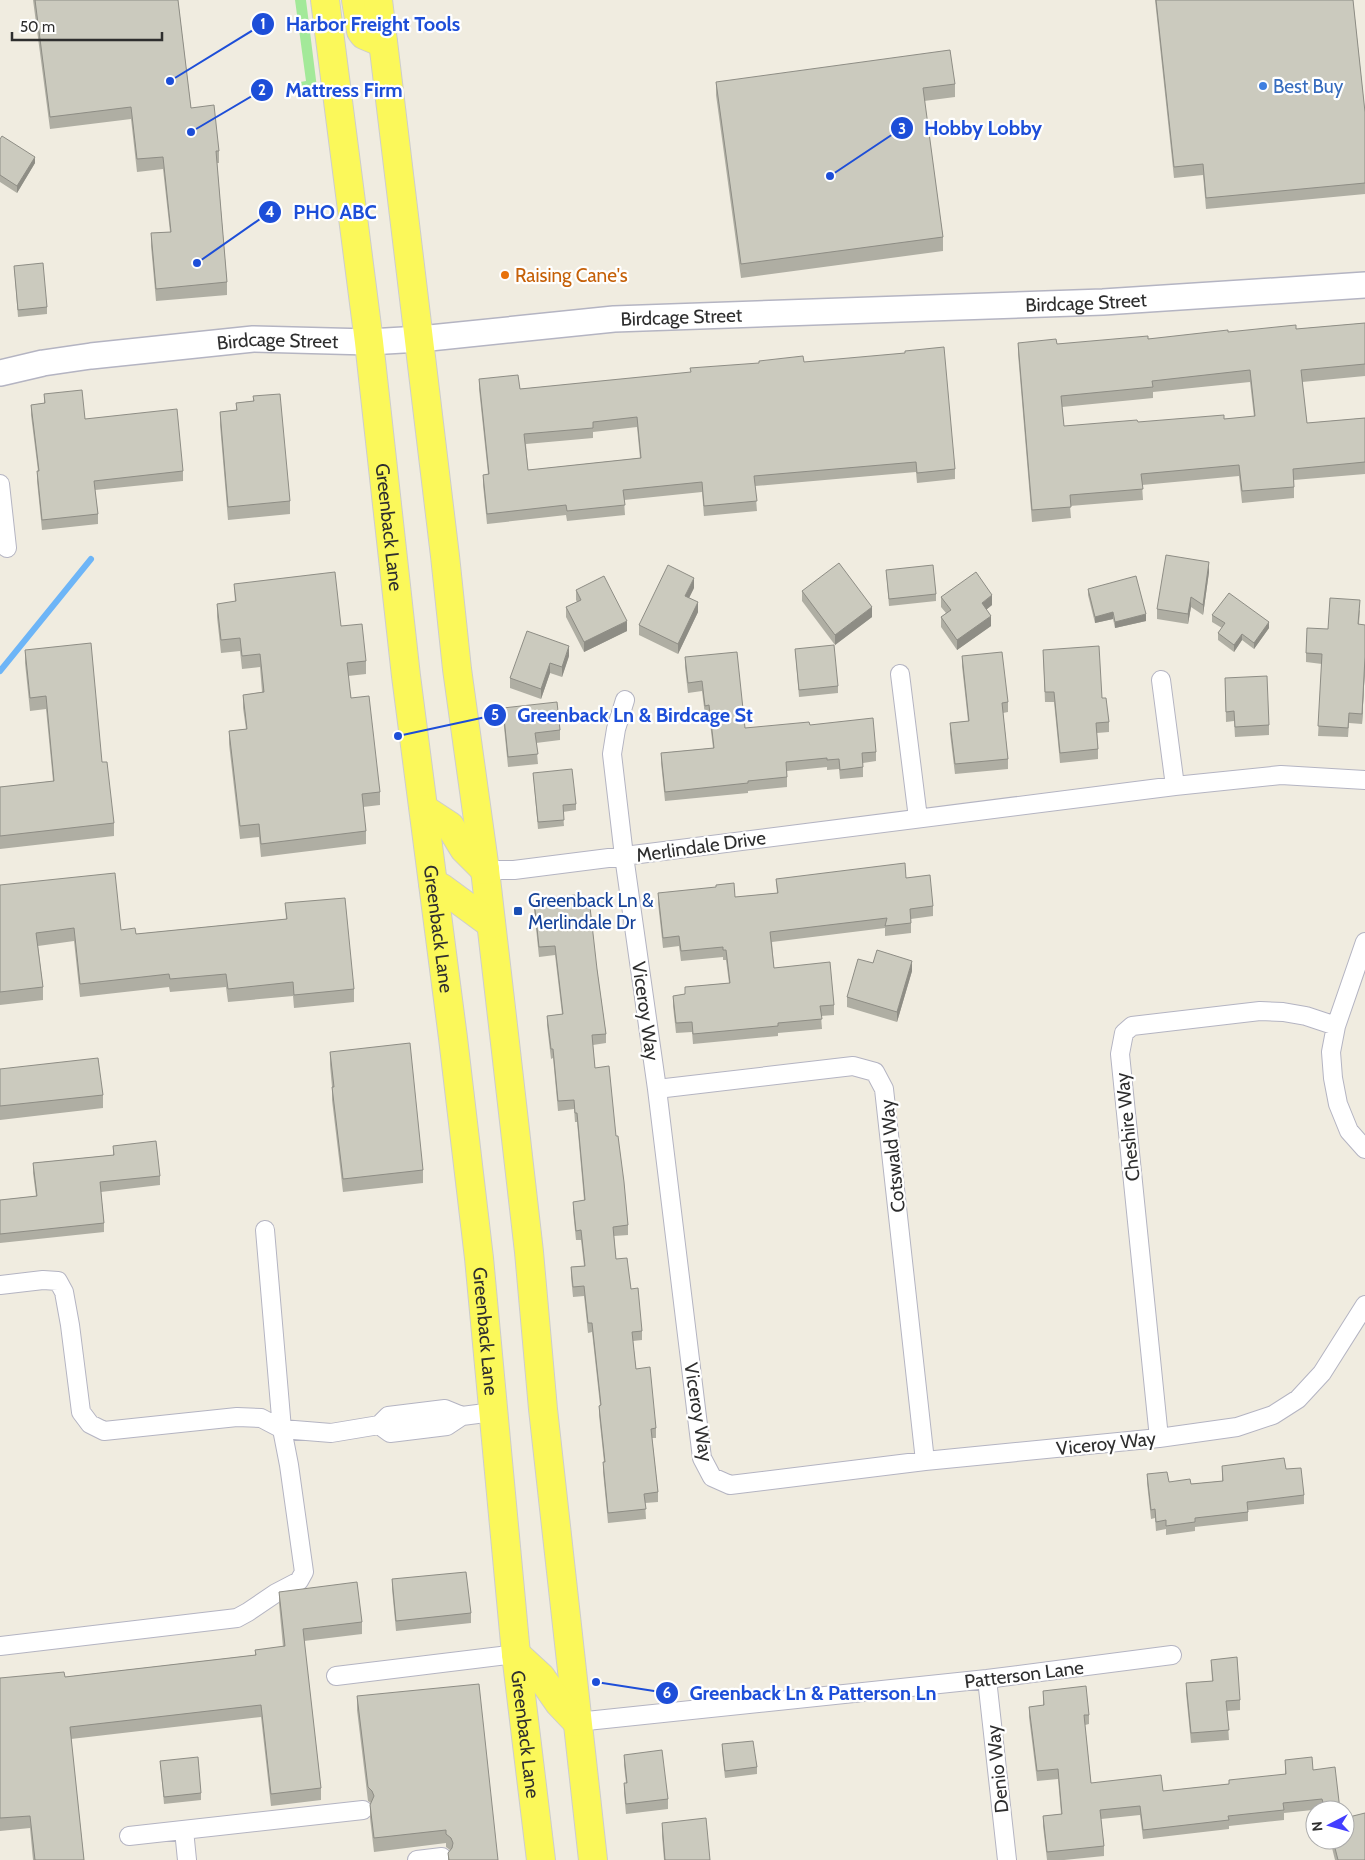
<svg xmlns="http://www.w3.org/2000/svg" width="1365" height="1860" font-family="Cabin,sans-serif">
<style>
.grass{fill:#a3e999}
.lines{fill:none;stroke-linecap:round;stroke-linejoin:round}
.stream{stroke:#6db5f7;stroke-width:6}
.street-casing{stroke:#b4b4c2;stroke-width:20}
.secondary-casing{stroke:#b4b4c2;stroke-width:28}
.primary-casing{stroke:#cdcdcd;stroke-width:30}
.street{stroke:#fff;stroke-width:18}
.secondary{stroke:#fff;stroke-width:25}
.primary{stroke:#fbf85a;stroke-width:28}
.wall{fill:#afaea3;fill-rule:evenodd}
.shaded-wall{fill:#8e8d85}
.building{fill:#cbcabe;stroke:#8e8d85;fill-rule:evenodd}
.shop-dot{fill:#3f7fe0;stroke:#fff;stroke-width:2}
.food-dot{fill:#e8710a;stroke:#fff;stroke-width:2}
.transit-dot{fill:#1a4fb4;stroke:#fff;stroke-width:2}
.labels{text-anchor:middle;stroke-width:4.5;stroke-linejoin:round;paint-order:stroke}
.shop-label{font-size:19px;fill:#366cbe;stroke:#fff;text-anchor:start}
.food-label{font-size:19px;fill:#c56008;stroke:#fff;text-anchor:start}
.street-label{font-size:19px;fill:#2e2e2e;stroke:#fff}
.transit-label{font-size:19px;fill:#164399;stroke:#fff;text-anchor:start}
.leader{fill:none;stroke:#1d4ed8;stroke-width:2}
.callout-dot{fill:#1d4ed8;stroke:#fff;stroke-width:2}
.mark-label{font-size:15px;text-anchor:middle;font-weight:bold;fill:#fff}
.callout-label{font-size:20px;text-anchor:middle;font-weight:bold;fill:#1d4ed8;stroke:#fff;stroke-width:4.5;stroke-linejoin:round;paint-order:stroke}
</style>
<rect width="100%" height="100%" fill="#f0ece0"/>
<path class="grass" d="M295,0h11l11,88 -27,4 -1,-8 17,-3z"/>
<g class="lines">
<path class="stream" d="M0,671l91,-112"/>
<defs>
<path id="street" d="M0,484l7,64
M900,674l18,144
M1161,680l14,106
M625,700l-9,29 -4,25 12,102 33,233 45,369 10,19 18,8 195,-24 234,-23 78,-11 36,-12 25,-16 24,-26 43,-68
M485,870h29l661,-84 106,-11 84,5
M1365,942l-29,84 -5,26 2,26 5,26 11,27 16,18
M657,1089l196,-23 22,6 9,17 41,372
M0,1285l43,-5 15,1 6,11 6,33 11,87 9,12 14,7 133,-14 24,1 21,11 49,4 48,-8 9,-9 57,-7 17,7
M379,1425l11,8 57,-7 15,-10 31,-4
M1159,1438l-39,-384 4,-21 8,-7 128,-15 23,1 23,4 30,10
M0,1646l237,-28 11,-6 28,-19 23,-12 5,-9 -15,-107 -7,-36 -17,-199
M336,1676l180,-22
M987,1679l20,181
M577,1722l410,-43 185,-24
M184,1830l3,30
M129,1836l234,-26
M417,1860l25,-3"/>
<g id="secondary">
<path id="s1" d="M0,373l43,-10 48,-7 162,-17 116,3 51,-3 194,-20 489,-17 262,-17"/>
</g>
<g id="primary">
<path id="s2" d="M325,0l44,342 37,334 47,362 26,220 37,396 25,206"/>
<path d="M356,0l5,31 3,4 19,8"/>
<path d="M378,0l67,556 12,113 28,201 19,164 25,218 14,157 50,451"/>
<path d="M424,809l26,17 14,23 21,21"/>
<path d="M433,883l9,5 49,36"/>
<path d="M516,1654l25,23 18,26 18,19"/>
</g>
</defs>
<use href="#street" class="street-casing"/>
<use href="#secondary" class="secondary-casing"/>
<use href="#primary" class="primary-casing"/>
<use href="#street" class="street"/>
<use href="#secondary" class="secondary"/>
<use href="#primary" class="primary"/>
</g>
<path class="wall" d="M33,0h145l13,108 28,43v12h-2l10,119v13l-71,6 -5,-55v-13l19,-1 -7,-63 -26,3 -6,-53 -81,10z
M1155,0h198l12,112v82l-159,15 -3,-34 -29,3z
M716,82l239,2v13l-31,4 19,136v14l-202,27 -25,-183z
M0,139l35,24 -18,30 -17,-11z
M14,266l33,41v7l-29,3z
M1365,323v53l-63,6 5,41 58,-5v56l-71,6v18l-52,5 -3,-27 -97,9 1,15 -73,6 1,12 -39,4 -14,-168v-11l39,1 91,-5 80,-7 68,-3zM1250,382l4,35 -30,2 -160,7 -2,-19 91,-9v-6z
M804,362l151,107v10l-38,4 -1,-11 -161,14 2,25 -53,5 -2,-24 -78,8 1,15 -58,6 -1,-6 -79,9 -4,-39v-10l5,-1 -9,-85v-10l41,10zM637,427l3,31 -112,12 -2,-26 67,-6v-6z
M44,394l41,25 98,52v10l-88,9 3,24v10l-56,6 -5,-49v-10h1l-7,-56v-10l13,-2z
M253,396l37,105v13l-62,6 -8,-95v-13l16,-2v-7l17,-2z
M886,570l50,24v7l-47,5z
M1209,572l-6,43 -12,-8 -3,17 -31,-5v-10z
M234,584l107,42 25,35v13l-18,2 3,22 29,94v13l-17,2 3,24v13l-105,13 -2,-20 -19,2 -11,-95v-13l17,-2 -3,-21v-13l19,-3 -2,-25 -18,2 -2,-18 -19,2 -4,-36v-13l18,-2z
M694,588l-5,10 9,14 -20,42 -39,-19v-10z
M1088,589l58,32 -31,7 -2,-9 -18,4 -7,-28z
M576,590l51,41 -43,21 -18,-35v-10l11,-5 -1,-2z
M802,591l70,26 -37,28 -33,-44z
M941,597l51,8 -6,5 5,16 -34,24 -16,-23v-10l5,-4 -5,-6z
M1360,610l-1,14 6,1v42l-3,57 -13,-1 -1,14 -30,-1 4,-72 -16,-2v-9l22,-24z
M1212,615l57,13 -15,21 -12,-9 -8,12 -16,-12v-7l4,-5 -10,-6z
M795,649l43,37v7l-39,4z
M25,650l77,112 12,61v13l-114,13v-62l53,-6 -7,-72 -16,2 -5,-48z
M1043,650l59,48 7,24v10l-12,1 1,16v10l-38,4 -6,-61h-9z
M569,656l-7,21 -12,-4 -9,26 -31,-11v-10z
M962,656l46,46v10l-5,1 5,46v10l-53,5 -5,-41v-10l18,-2 -6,-55z
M685,657l60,71 65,-3 66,27v9l-13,2v14l-23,2 -1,-10 -12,1v-3l-40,4v16l-39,4v2l-83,8 -4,-38v-10l52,-5 -4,-33h-4l-3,-24 -14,2 -3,-26z
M1225,678l44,47v10l-34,2 -1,-16 -8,1z
M503,708l57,22v10l-24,3 2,21 -30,3 -5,-50z
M533,773l43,31v6l-13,2 1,14 -26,3z
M906,878l27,28v10l-22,3v14l-26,3v-8l-113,14 2,26 60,37v10l-13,1 1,13 -44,4v3l-85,8 -1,-12 -16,1 -3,-27v-10l12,-2v-7l44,-4 -3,-23h-3v-3l-42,4 -2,-15 -16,2 -5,-45v-10l77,4 42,-4 -1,-14z
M0,885l121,45 15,4 150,-15 -1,-16 69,86v13l-60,6 -1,-12 -65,6 -2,-15 -56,5 -1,-5 -89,10 -6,-56 -36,5 5,41v13l-43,5z
M534,900l43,8 20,61 9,65v9l-13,2 2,23 21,68 12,89v10l-14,1 2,23 15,30 11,42v9l-9,1 3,28 20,59v10h-4l6,54v10l-13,1 1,16 -38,4 -5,-51v-10h1l-5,-47v-9l1,-1 -8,-73 -4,1 -4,-37 -11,1 -2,-20v-10l13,-1 -3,-26h-5l-3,-29v-9l11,-2 -7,-78h-2l-1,-13 -16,2 -5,-53 -2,1 -4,-34v-9l15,-2 -7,-59 -16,2 -5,-48z
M873,963l39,8 -15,51 -50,-15v-10z
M330,1052l93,118v13l-80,9 -11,-92v-13l-2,-22z
M0,1069l103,26v13l-103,12z
M113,1146l47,30v9l-59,7 3,31v9l-104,11v-43l36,-4 -3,-23v-10l80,-8z
M1222,1466l64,3 18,26v9l-56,6v11l-53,6v4l-29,4v-6l-10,2 -1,-13 -4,1 -4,-36v-9l22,8 22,2 31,-3z
M392,1579l79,34v10l-75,8 -4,-42z
M279,1592l83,30v12l-58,7 17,147v12l-50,6 -10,-89 -190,22 13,121h-51l-3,-32 -30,3v-153l65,-1 190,-22v-5l28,-3 -4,-43z
M1211,1660l29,40v10l-13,1 2,29 -38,3 -5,-50v-10l26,-2z
M1043,1691l46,24v9l-4,1 6,58 72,8 66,-7 56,-10v-14l28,10 27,40h-18v-1l-38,4v7l-55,6v3l-86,10 -3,-24 -39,4 3,27v10l-40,4h-17l-4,-34v-10l18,-2 -3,-35 -21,2 -8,-64v-10l14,-1z
M357,1696l141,164h-50v-7l2,-3 -4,-3v-4l-72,9 -4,-34v-13l1,-2 -3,-2 -11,-91z
M722,1744l35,23v7l-32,4 -3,-27z
M624,1755l44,44v10l-42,5 -2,-21v-10h2l-2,-18z
M160,1761l41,32v7l-37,4z
M662,1823l48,37h-46l-2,-24z
M1330,1840h15l20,20h-30z"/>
<path class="shaded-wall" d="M35,157v6l-18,30v-7z
M1209,562v10l-6,43v-10z
M694,578v10l-9,18v-10z
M992,595v10l-10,8v-10z
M1191,597v10l-3,17v-10z
M698,602v10l-20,42v-10z
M872,607v10l-37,28v-10z
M1113,612v7l-18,4v-6z
M1146,614v7l-31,7v-6z
M991,616v10l-34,24v-10z
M627,621v10l-43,21v-10z
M1269,622v6l-15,21v-6z
M1242,634v6l-8,12v-7z
M569,646v10l-7,21v-10z
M1365,657v10l-3,57v-10z
M550,663v10l-9,26v-10z
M912,961v10l-15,51v-10z"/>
<path class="building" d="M35,0h143l13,108 23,-3 5,46h-3l11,131 -71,7 -5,-56 20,-1 -8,-75 -26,2 -6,-52 -81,10z
M1156,0h197l12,112v71l-159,15 -3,-34 -29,3z
M950,50l5,34 -32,4 20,149 -202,27 -25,-182z
M2,136l33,21 -18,29 -17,-11v-36z
M43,263l4,44 -29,3 -4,-44z
M1365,323v41l-64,6 6,53 58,-5v44l-72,7 1,18 -52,4 -3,-26 -98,9 2,15 -73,6 1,12 -39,3 -14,-167 38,-4 1,5 91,-8v3l80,-9v2l68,-7v4zM1250,370l5,46 -31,3v-4l-86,7 -1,-2 -73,6 -3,-30 92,-9 -1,-6z
M944,347l11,122 -38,4 -1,-11 -162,14 3,25 -53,5 -2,-24 -79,8 2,15 -58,6 -1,-6 -79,9 -4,-39 6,-1 -10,-95 39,-4 2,14 171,-17 -1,-4 69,-5v-2l44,-5 1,6 101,-9v-2zM637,417l4,41 -113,12 -4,-36 69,-6v-6z
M82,390l3,29 92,-10 6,62 -89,10 4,33 -56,6 -5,-49h2l-8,-66 14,-2 -1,-9z
M280,394l10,107 -62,6 -8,-95 17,-2 -1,-7 18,-2 -1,-5z
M1166,555l43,7 -6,43 -12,-8 -3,17 -31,-5z
M839,563l33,44 -37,28 -33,-44z
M668,565l26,13 -9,18 13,6 -20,42 -39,-19z
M933,565l3,29 -47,5 -3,-29z
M335,572l6,54 21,-2 4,37 -19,2 4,35 18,-2 11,96 -18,2 4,37 -105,13 -2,-20 -19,2 -11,-95 18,-2 -4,-34 21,-3 -4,-38 -18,2 -2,-18 -19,2 -4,-36 19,-3 -2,-17z
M976,572l16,23 -10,8 9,13 -34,24 -16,-23 10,-7 -10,-13z
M604,576l23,45 -43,21 -18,-35 15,-7 -5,-10z
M1136,576l10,38 -31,8 -2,-10 -18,5 -7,-28z
M1229,593l40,29 -15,21 -12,-9 -8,11 -16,-12 7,-10 -13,-8z
M1330,598l30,2 -2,24 7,1v32l-3,57 -13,-1 -1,15 -30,-2 4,-72 -16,-1 1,-25 21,1z
M527,631l42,15 -7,21 -12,-4 -9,26 -31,-11z
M91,643l11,119h5l7,61 -114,13v-49l54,-6 -8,-85 -16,2 -5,-48z
M834,645l4,41 -39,4 -4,-41z
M1099,646l3,52h4l3,24 -13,1 2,26 -38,4 -6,-61h-9l-2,-42z
M737,652l8,76 64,-6 1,3 63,-7 3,34 -14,1 1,14 -23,3 -1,-11 -12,1v-2l-41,4 1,15 -39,4v2l-83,9 -4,-39 53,-5 -5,-43 -4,1 -3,-25 -14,2 -3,-26z
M1002,652l6,50 -6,1 6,56 -53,5 -5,-41 19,-2 -7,-65z
M1267,676l2,49 -34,2 -1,-16 -8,1 -1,-34z
M557,702l3,28 -25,3 3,21 -30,3 -5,-49z
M572,769l4,35 -13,1 1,15 -26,2 -5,-49z
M905,863l1,15 24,-3 3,31 -23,3 1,14 -26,3 2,-8 -117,14 4,36 56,-6 4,43 -14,1 2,13 -44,4v3l-85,8 -1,-12 -16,1 -3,-27 12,-2v-7l45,-4 -4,-33h-3v-3l-42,4 -2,-15 -16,2 -5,-45 58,-6v-2l18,-2 1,14 43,-4 -2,-14z
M115,873l6,57 14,-2 1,6 151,-15 -2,-16 60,-5 9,91 -60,6 -1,-13 -65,7 -2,-15 -56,5 -1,-5 -89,10 -6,-56 -38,5 7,54 -43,5v-107z
M575,895l2,13 13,-1 7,62 9,65 -14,1 3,33 14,-2 7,70h2l6,46 4,43 -15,2 3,32 11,-1 4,31 7,-1 4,43 -10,1 4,37 14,-2 6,61 -5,1 7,63 -14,2 2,15 -38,4 -5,-51h2l-6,-56 2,-1 -9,-82h-4l-4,-37 -11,1 -2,-20 14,-1 -4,-36 -5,1 -3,-29 12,-2 -8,-87h-2l-1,-13 -16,1 -5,-52h-2l-4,-33 16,-2 -8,-68 -16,1 -5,-47z
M877,950l35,11 -15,51 -50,-15 11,-38 15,4z
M410,1043l13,127 -80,9 -11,-92h2l-4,-35z
M98,1058l5,37 -103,11v-37z
M156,1141l4,35 -60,6 4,41 -104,11v-34l37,-4 -4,-33 81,-8 -1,-9z
M1284,1458l2,11 15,-1 3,27 -57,7 1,10 -53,6v4l-29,4v-6l-10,2 -1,-13 -4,1 -4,-36 20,-2 2,10 21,-3 1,5 32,-3 -1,-15z
M466,1572l5,41 -75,8 -4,-42z
M357,1582l5,40 -59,7 18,159 -50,6 -10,-89 -191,22 14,133h-49l-5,-44 -30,2v-140l64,-6 1,5 191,-22 -1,-5 30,-4 -6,-54z
M1237,1657l3,43 -14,1 3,29 -38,3 -5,-50 27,-2 -2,-21z
M479,1684l19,176h-49l-1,-7 4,-5 1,-5 -2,-5 -5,-4v-4l-72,8 -4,-33 4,-9 -2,-5 -4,-4 -11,-91z
M1086,1686l3,29h-5l7,68 70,-8 2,16 66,-7v-4l57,-6 -1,-14 27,-3 1,13 22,-3 5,43h-15l-3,-11 -39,4 1,7 -56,6 1,4 -86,10 -3,-24 -40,4 4,36 -57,6 -4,-36 19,-2 -4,-45 -21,2 -8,-64 15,-2 -1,-14z
M753,1741l4,26 -32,4 -3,-27z
M662,1750l6,49 -42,5 -2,-21h3l-3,-28z
M198,1757l3,36 -37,4 -4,-36z
M1365,1813v47h-27l-5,-20h12v-22z
M706,1818l4,42h-45l-3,-37z"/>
<circle class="shop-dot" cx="1263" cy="86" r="5"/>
<circle class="food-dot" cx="505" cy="275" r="5"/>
<rect class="transit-dot" x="513" y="906" width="10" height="10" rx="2.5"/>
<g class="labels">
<g class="shop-label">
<text x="1273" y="93">Best Buy</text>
</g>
<g class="food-label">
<text x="515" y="282">Raising Cane's</text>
</g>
<g class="street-label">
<text dy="7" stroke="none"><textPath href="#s1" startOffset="1090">Birdcage Street</textPath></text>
<text dy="7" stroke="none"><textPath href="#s1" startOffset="685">Birdcage Street</textPath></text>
<text dy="7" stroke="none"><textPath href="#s1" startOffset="280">Birdcage Street</textPath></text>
<text dy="7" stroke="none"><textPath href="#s2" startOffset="531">Greenback Lane</textPath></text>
<text transform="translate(701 846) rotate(-8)" y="7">Merlindale Drive</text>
<text dy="7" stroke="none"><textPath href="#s2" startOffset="936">Greenback Lane</textPath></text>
<text transform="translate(646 1011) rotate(82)" y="7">Viceroy Way</text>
<text transform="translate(1127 1127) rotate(-96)" y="7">Cheshire Way</text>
<text transform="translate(892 1156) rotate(-96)" y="7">Cotswald Way</text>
<text dy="7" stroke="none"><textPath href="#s2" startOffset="1341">Greenback Lane</textPath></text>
<text transform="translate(699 1412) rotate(81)" y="7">Viceroy Way</text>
<text transform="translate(1106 1443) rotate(-6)" y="7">Viceroy Way</text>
<text transform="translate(1024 1674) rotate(-7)" y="7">Patterson Lane</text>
<text dy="7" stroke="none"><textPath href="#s2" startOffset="1746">Greenback Lane</textPath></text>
<text transform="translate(997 1769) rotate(-96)" y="7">Denio Way</text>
</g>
<g class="transit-label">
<text x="528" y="907">Greenback Ln &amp;<tspan x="528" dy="22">Merlindale Dr</tspan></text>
</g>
</g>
<path class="leader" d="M170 81L263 24M191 132L262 90M830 176L902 128M197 263L270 212M398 736L495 715M596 1682L667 1693"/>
<g class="callout-dot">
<circle cx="170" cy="81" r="5"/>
<circle cx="191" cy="132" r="5"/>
<circle cx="830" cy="176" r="5"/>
<circle cx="197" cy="263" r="5"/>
<circle cx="398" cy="736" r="5"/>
<circle cx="596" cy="1682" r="5"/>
<circle cx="263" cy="24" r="12"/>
<circle cx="262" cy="90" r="12"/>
<circle cx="902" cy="128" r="12"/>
<circle cx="270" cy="212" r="12"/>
<circle cx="495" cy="715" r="12"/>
<circle cx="667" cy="1693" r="12"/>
</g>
<g class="mark-label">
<text x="263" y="29">1</text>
<text x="262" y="95">2</text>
<text x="902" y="134">3</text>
<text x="270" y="217">4</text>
<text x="495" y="720">5</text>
<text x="667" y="1698">6</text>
</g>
<g class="callout-label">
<text x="373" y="31">Harbor Freight Tools</text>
<text x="344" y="97">Mattress Firm</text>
<text x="983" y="135">Hobby Lobby</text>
<text x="335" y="219">PHO ABC</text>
<text x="635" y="722">Greenback Ln &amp; Birdcage St</text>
<text x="813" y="1700">Greenback Ln &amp; Patterson Ln</text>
</g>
<g transform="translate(1330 1825) rotate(264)"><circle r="24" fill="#ffffff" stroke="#ababab"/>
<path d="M0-4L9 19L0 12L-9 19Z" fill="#433eff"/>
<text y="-8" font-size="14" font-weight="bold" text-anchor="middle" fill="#2e2e2e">N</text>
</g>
<path d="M12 32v8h150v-8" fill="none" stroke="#2e2e2e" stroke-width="2.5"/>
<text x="20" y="32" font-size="15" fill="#2e2e2e" stroke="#ffffff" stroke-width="4" paint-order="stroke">50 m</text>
</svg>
